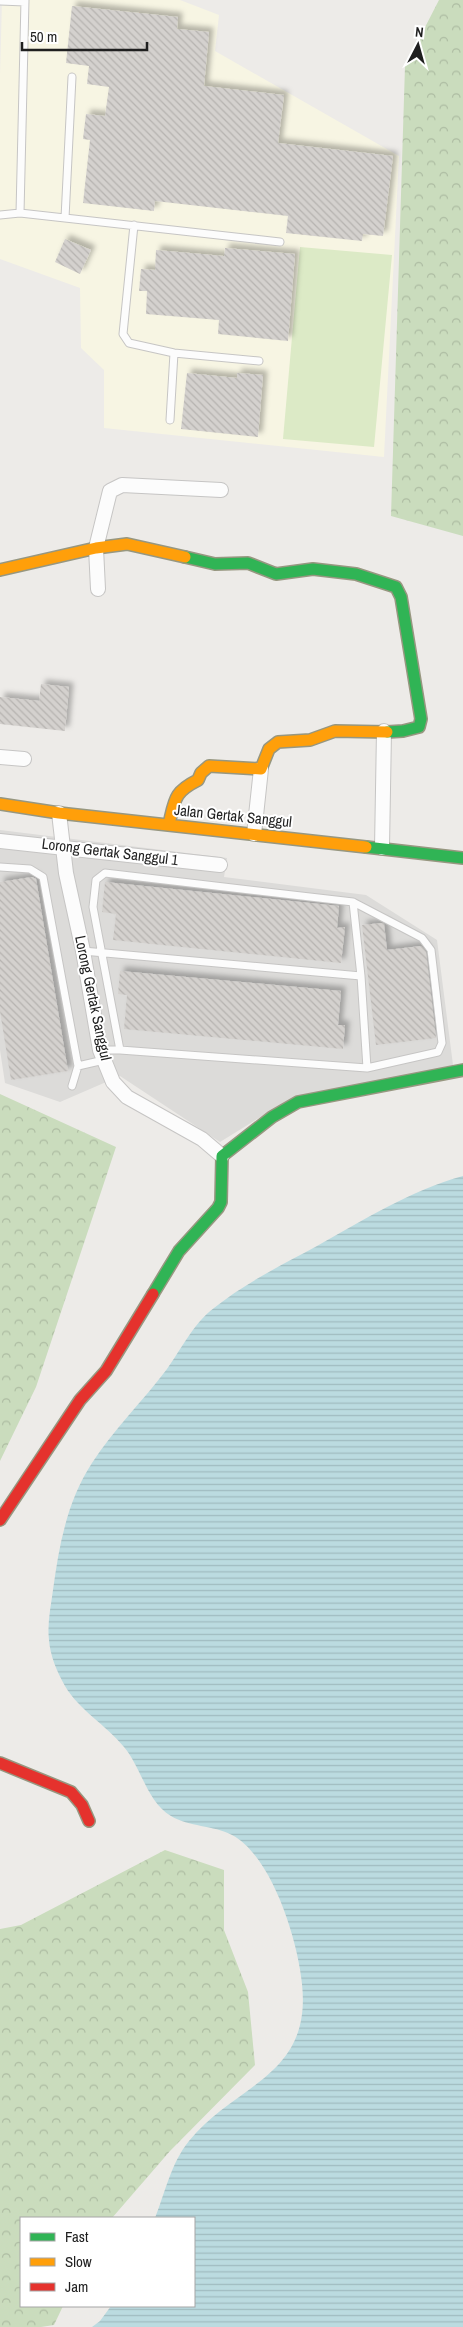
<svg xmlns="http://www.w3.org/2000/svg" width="463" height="2327" font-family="'Archivo Narrow',sans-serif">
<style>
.residential{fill:#dcdbd9}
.education{fill:#f7f5e3}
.grass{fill:#dceac6}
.forest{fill:url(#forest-crowns)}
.water{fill:url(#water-rules)}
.building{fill:url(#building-back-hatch);filter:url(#shadow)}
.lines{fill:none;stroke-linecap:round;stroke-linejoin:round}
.lane-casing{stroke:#c6c5c4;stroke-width:9}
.street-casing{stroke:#c6c5c4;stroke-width:16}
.fast-casing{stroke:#979780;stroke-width:14}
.slow-casing{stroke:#979780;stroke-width:14}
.jam-casing{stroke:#979780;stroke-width:14}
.lane{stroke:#fcfcfc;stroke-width:7}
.street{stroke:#fcfcfc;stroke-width:14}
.fast{stroke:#30b455;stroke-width:11}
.slow{stroke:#ff9f0a;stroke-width:11}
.jam{stroke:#e5322d;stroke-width:11}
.labels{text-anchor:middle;stroke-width:4;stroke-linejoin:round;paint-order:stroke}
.street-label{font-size:15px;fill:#1f1f1f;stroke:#fff}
</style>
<defs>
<pattern id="forest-crowns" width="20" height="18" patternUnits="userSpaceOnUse" patternTransform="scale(1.25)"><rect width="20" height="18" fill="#cadcbd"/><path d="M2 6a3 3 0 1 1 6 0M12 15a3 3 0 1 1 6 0" fill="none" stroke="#adbca2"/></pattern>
<pattern id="water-rules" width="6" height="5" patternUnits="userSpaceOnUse" patternTransform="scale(1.25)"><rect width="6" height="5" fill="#bbdbe0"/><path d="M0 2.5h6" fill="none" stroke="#a0bcc0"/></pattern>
<pattern id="building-back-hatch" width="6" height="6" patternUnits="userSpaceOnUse" patternTransform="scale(1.25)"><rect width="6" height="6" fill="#d4d1ce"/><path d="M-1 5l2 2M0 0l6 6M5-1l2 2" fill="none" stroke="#b6b3b0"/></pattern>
<filter id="shadow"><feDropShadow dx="4.5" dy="-4.5" stdDeviation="2.5" flood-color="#0004"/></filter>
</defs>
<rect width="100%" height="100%" fill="#edebe8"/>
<path class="residential" d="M0,830l227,28 -3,19 142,18 71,45 16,125 -175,41 -58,36 -100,-66 -60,26 -55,-19 -5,-33z"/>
<path class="education" d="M2,0h178l39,15 -4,36 184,105 -15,301 -280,-29v-58l-23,-22 -1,-60 -80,-29v-184z"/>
<path class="grass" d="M300,247l92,8 -18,192 -91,-8z"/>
<path class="forest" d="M439,0h24v536l-72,-20 14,-450z
M0,1094l116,53 -80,240 -36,74z
M165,1850l59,20v60l24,62 7,73 -85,86 -58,67h-91v88h42l-9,19 -13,2h-41v-398l21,-4z"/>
<path class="water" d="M463,1176v1151h-371l8,-6 11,-15h83v-88h-39c10,-25 16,-55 34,-77 46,-57 123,-64 113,-157 -4,-43 -30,-128 -70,-149 -19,-10 -43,-8 -61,-19 -24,-14 -30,-49 -47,-69 -18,-22 -45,-37 -59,-61 -8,-14 -15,-31 -16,-46 -2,-17 2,-34 4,-50 6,-44 14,-89 39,-127 22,-34 51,-62 75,-94 15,-21 26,-45 47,-61 31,-25 68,-43 103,-62 47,-26 94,-56 146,-70z"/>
<path class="building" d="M72,6l106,11 -1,12 32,3 -5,54 80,9 -6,48 115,13 -10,80 -20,-2 -1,7 -76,-8 2,-17 -133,-15 -1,10 -71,-8 7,-63 -7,-1 3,-25 19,2 4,-29 -22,-3 2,-18 -23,-3z
M65,239l26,11 -11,24 -25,-12z
M225,248l70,6 -7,87 -70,-7 1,-14 -73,-6 1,-23h-8l2,-22 14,1 1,-20 68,6z
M187,373l50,5v-5l26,2 -5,62 -77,-8z
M41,684l28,3 -4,44 -65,-7v-27l39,4z
M32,877l4,2 32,192 -57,9 -11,-69v-129z
M105,882l234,24 -2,22 8,-1 -4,36 -228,-23 3,-26 -14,-2z
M382,923l2,1 3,26 34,-4 5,6 10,86 -60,7 -14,-120z
M120,971l221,20 -3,34h7l-2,24 -219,-20 3,-34 -9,-1z"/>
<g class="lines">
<defs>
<path id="lane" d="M0,1l25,1
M20,213l5,-213
M0,215l20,-2 260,29
M65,218l7,-141
M134,225l-11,109 6,9 45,10 85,8
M170,420l4,-67
M0,867l30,2 13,8 35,189 -6,20
M353,902l8,74 6,92
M83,951l278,25
M100,1050h20l247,18 71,-16 4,-9 -11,-93 -9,-12 -69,-36 -248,-29 -9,7 -3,27 27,143
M78,1066l26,-6"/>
<path id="street" d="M98,589l-2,-41 14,-57 12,-6 99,5
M0,757l24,2
M59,813l7,60 17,78 17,99 13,32 14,15 75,42 20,17
M254,834l7,-65
M0,841l220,24
M382,848l2,-117"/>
<path id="fast" d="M185,557l30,7 33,-1 28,11 37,-5 43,5 40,13 5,10 20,122 -2,8 -16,4 -16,1
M366,847l97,11
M153,1294l26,-43 39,-43 3,-6 1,-46 50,-39 26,-15 165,-32"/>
<path id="slow" d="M0,570l96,-22 31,-4 58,13
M0,804l59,9 307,34
M169,824c6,-25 5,-32 29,-44l3,-7 8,-7 52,3 8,-20 9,-7 32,-2 25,-9 52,1"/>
<path id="jam" d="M0,1520l80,-120 26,-29 47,-77
M0,1763l71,29 11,13 7,16"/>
</defs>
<use href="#lane" class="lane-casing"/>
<use href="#street" class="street-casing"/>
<use href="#fast" class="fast-casing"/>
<use href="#slow" class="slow-casing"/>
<use href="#jam" class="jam-casing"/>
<use href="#lane" class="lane"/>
<use href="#street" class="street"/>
<use href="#fast" class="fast"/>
<use href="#slow" class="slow"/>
<use href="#jam" class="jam"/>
</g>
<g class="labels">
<g class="street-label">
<text transform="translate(233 816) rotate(6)" y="5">Jalan Gertak Sanggul</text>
<text transform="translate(110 852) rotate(7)" y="5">Lorong Gertak Sanggul 1</text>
<text transform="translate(93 998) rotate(78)" y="5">Lorong Gertak Sanggul</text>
</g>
</g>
<rect x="20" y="2217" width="175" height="90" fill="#ffffff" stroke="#a5a5a5"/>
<rect x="30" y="2233" width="25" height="8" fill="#30b455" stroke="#a5a5a5"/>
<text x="65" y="2242" font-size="15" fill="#1f1f1f">Fast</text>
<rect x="30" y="2258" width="25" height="8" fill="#ff9f0a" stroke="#a5a5a5"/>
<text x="65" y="2267" font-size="15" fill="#1f1f1f">Slow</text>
<rect x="30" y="2283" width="25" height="8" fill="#e5322d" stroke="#a5a5a5"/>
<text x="65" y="2292" font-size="15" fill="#1f1f1f">Jam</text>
<g transform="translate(418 45) rotate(6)" stroke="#ffffff" stroke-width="4" paint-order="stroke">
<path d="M0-4L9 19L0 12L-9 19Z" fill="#1f1f1f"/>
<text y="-8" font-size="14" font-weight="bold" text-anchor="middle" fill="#1f1f1f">N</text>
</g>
<path d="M22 42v8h125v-8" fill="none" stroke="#1f1f1f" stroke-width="2.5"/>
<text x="30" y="42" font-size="15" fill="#1f1f1f" stroke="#ffffff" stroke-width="4" paint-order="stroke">50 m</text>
</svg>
